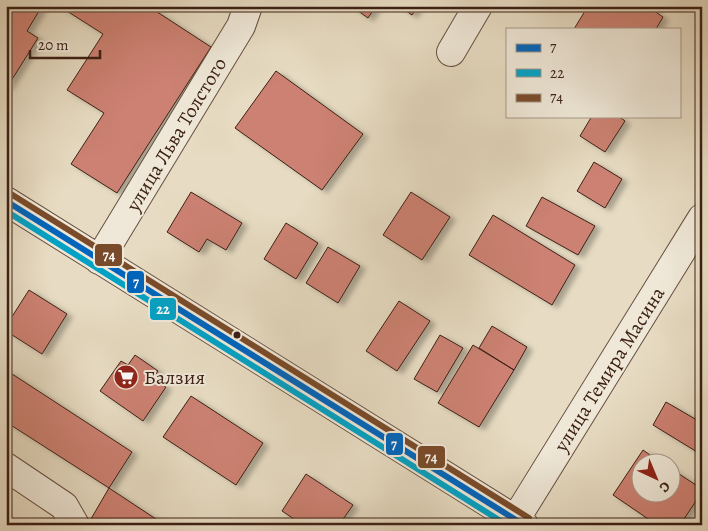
<svg xmlns="http://www.w3.org/2000/svg" width="708" height="531" font-family="Alegreya,serif">
<style>
.building{fill:#cc8172;stroke:#3c2015;filter:url(#shadow)}
.lines{fill:none;stroke-linecap:round;stroke-linejoin:round}
.minor-casing{stroke:#674f40;stroke-width:30}
.minor{stroke:#efe8d8;stroke-width:28}
.bus-1-casing{stroke:#efe8d8;stroke-width:10}
.bus-2-casing{stroke:#efe8d8;stroke-width:10}
.bus-3-casing{stroke:#efe8d8;stroke-width:10}
.bus-1{stroke:#0065bd;stroke-width:6}
.bus-2{stroke:#03a2c5;stroke-width:6}
.bus-3{stroke:#7a4b2a;stroke-width:6}
.bus-dot{fill:#3c2015;stroke:#efe8d8;stroke-width:2}
.labels{text-anchor:middle;stroke-width:4;stroke-linejoin:round;paint-order:stroke}
.street-label{font-size:20px;fill:#3c2015;stroke:#efe8d8}
.poi-label{font-size:20px;fill:#3c2015;stroke:#efe8d8;text-anchor:start}
.line-badge{stroke:#efe8d8;stroke-width:2}
.badge-label{font-size:14px;text-anchor:middle;font-weight:bold;fill:#fff}
</style>
<defs>
<filter id="shadow"><feDropShadow dx="5.5" dy="3" stdDeviation="2.5" flood-color="#0004"/></filter>
</defs>
<rect width="100%" height="100%" fill="#e7dcc3"/>
<filter id="stains"><feTurbulence type="fractalNoise" baseFrequency=".004" numOctaves="4"/><feColorMatrix values="0 0 0 0 .2 0 0 0 0 .09 0 0 0 0 .02 0 0 0 .5 -.17"/></filter>
<radialGradient id="worn" r=".72"><stop offset=".6" stop-color="#630" stop-opacity="0"/><stop offset="1" stop-color="#630" stop-opacity=".3"/></radialGradient>
<path class="building" d="M6,6h36l-15,25 11,7 -32,51z
M59,6h89l63,41 -94,146 -46,-29 33,-51 -37,-23 36,-56z
M351,6h25l-8,12z
M399,6h19l-6,9z
M588,6h59l16,11 -7,12h-82z
M276,71l87,63 -41,56 -87,-62z
M592,116h26l7,5 -20,31 -25,-16z
M594,162l28,17 -17,29 -28,-17z
M191,192l51,31 -16,27 -19,-11 -8,13 -32,-20z
M411,192l39,25 -28,43 -39,-25z
M542,197l53,29 -17,29 -52,-29z
M493,215l82,50 -23,40 -83,-50z
M286,223l32,20 -22,36 -32,-20z
M328,247l32,19 -22,37 -32,-20z
M29,290l38,24 -25,40 -36,-23v-5z
M399,301l31,20 -33,50 -31,-20z
M492,326l35,21 -13,23 -35,-22z
M440,335l23,13 -26,44 -23,-13z
M473,345l41,25 -35,57 -41,-24z
M135,355l23,16 -5,7 13,9 -23,34 -43,-30 21,-30 7,4z
M6,370l126,82 -23,36 -103,-66z
M191,396l72,47 -27,42 -73,-48z
M666,402l36,21v32l-49,-30z
M643,450l20,14h-23v30h30v-26l32,21v3l-22,33h-23l-44,-30z
M306,474l47,31 -14,20h-36l-21,-14z
M109,488l56,37 -77,-1z"/>
<g class="lines">
<defs>
<path id="minor" d="M451,52l27,-46
M6,201l518,324
M99,260l142,-234 7,-20
M6,467l58,39 11,19
M512,525l190,-307"/>
</defs>
<use href="#minor" class="minor-casing"/>
<use href="#minor" class="minor"/>
<defs>
<path id="bus-1" d="M6,201l518,324"/>
<path id="bus-2" d="M6,211l501,314"/>
<path id="bus-3" d="M11,194l518,324"/>
</defs>
<use href="#bus-1" class="bus-1-casing"/>
<use href="#bus-2" class="bus-2-casing"/>
<use href="#bus-3" class="bus-3-casing"/>
<use href="#bus-1" class="bus-1"/>
<use href="#bus-2" class="bus-2"/>
<use href="#bus-3" class="bus-3"/>
</g>
<defs>
<symbol id="supermarket-disc" viewBox="-11 -11 22 22"><circle r="9.5" fill="#8f2418" stroke="#efe8d8"/><path d="M-6-5.5h2.5l.6 2H6L4.5 2H-2.5L-4.4-4H-6ZM-1.5 3.2a1.3 1.3 0 1 0 .1 0ZM3 3.2a1.3 1.3 0 1 0 .1 0Z" fill="#fff"/></symbol>
</defs>
<g fill-rule="evenodd">
<use href="#supermarket-disc" x="112" y="363" width="28" height="28"/>
</g>
<circle class="bus-dot" cx="237" cy="335" r="4.5"/>
<g class="labels">
<g class="street-label">
<text transform="translate(176 134) rotate(-59)" y="7">улица Льва Толстого</text>
<text transform="translate(609 369) rotate(-58)" y="7">улица Темира Масина</text>
</g>
<g class="poi-label">
<text x="144" y="384">Балзия</text>
</g>
</g>
<g class="line-badge">
<rect x="94" y="243" width="29" height="24" rx="5" fill="#7a4b2a"/>
<rect x="126" y="270" width="19" height="24" rx="5" fill="#0065bd"/>
<rect x="149" y="297" width="28" height="24" rx="5" fill="#03a2c5"/>
<rect x="385" y="432" width="19" height="24" rx="5" fill="#0065bd"/>
<rect x="417" y="445" width="29" height="24" rx="5" fill="#7a4b2a"/>
</g>
<g class="badge-label">
<text x="109" y="260">74</text>
<text x="136" y="287">7</text>
<text x="163" y="314">22</text>
<text x="394" y="449">7</text>
<text x="431" y="462">74</text>
</g>
<rect width="708" height="531" fill="none" stroke="#e7dcc3" stroke-width="25"/>
<rect x="8" y="8" width="693" height="516" fill="none" stroke="#3c2015" stroke-width="2.5"/>
<rect x="12" y="12" width="683" height="506" fill="none" stroke="#3c2015"/>
<rect x="506" y="28" width="175" height="90" fill="#efe8d8" stroke="#a7988a"/>
<rect x="516" y="44" width="25" height="8" fill="#0065bd" stroke="#a7988a"/>
<text x="550" y="52" font-size="15" fill="#3c2015">7</text>
<rect x="516" y="69" width="25" height="8" fill="#03a2c5" stroke="#a7988a"/>
<text x="550" y="78" font-size="15" fill="#3c2015">22</text>
<rect x="516" y="94" width="25" height="8" fill="#7a4b2a" stroke="#a7988a"/>
<text x="550" y="102" font-size="15" fill="#3c2015">74</text>
<g transform="translate(656 478) rotate(136)"><circle r="24" fill="#efe8d8" stroke="#a7988a"/>
<path d="M0-4L9 19L0 12L-9 19Z" fill="#8f2418"/>
<text y="-8" font-size="14" font-weight="bold" text-anchor="middle" fill="#3c2015">С</text>
</g>
<path d="M30 50v8h70v-8" fill="none" stroke="#3c2015" stroke-width="2.5"/>
<text x="38" y="50" font-size="15" fill="#3c2015" stroke="#efe8d8" stroke-width="4" paint-order="stroke">20 m</text>
<rect width="100%" height="100%" filter="url(#stains)"/>
<rect width="100%" height="100%" fill="url(#worn)"/>
</svg>
